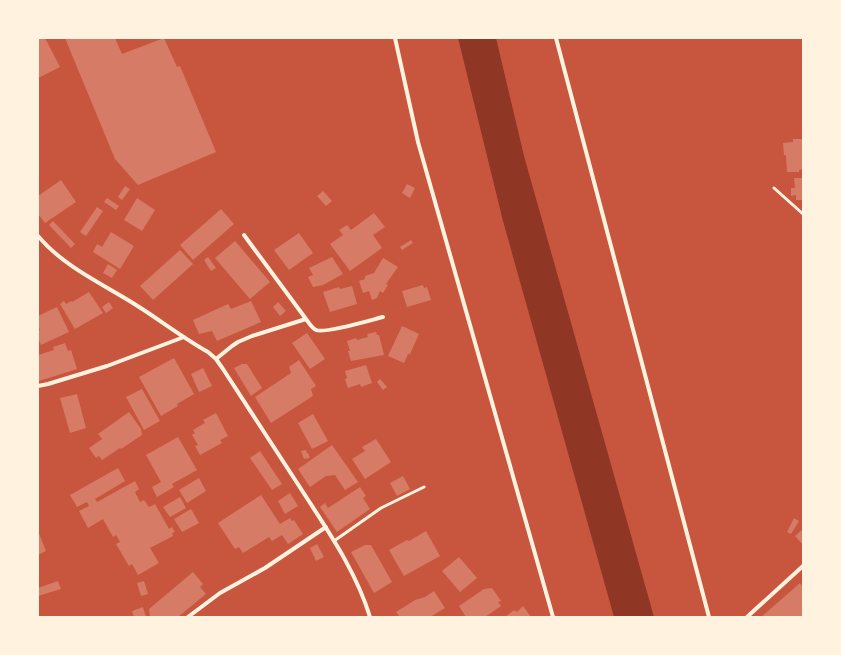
<svg xmlns="http://www.w3.org/2000/svg" width="841" height="655" font-family="'Work Sans',sans-serif">
<style>
.water{fill:#8f3625}
.building{fill:#d67c66}
.lines{fill:none;stroke-linecap:round;stroke-linejoin:round}
.service{stroke:#fff3e0;stroke-width:3}
.minor{stroke:#fff3e0;stroke-width:4}
</style>
<rect width="100%" height="100%" fill="#c8553d"/>
<path class="water" d="M458,38h38l28,118 130,461h-40l-111,-396z"/>
<path class="building" d="M38,38h7l15,29 -22,11z
M65,38h50l7,16 42,-16 13,29 3,-1 36,86 -78,33 -23,-26z
M793,139h10v30l-4,1v2h-12l-1,-17h-2l-1,-12 10,-1z
M794,178h9v22h-7v-5l-5,1v-8h4z
M61,180l15,22 -31,21 -7,-9v-18z
M407,184l8,4 -5,10 -8,-5z
M125,186l5,3 -8,11 -4,-3z
M323,191l9,10 -6,5 -9,-10z
M107,198l12,8 -3,4 -12,-8z
M137,198l18,12 -13,21 -18,-11z
M97,207l6,4 -17,25 -6,-4z
M221,209l13,15 -41,36 -13,-15z
M374,213l11,14 -12,8 9,13 -32,23 -20,-27 13,-9 -4,-5 8,-5 4,5z
M53,221l22,23 -4,4 -22,-23z
M111,232l23,14 -14,23 -27,-17 4,-8 5,3z
M299,233l14,20 -24,17 -15,-20z
M411,240l2,3 -11,7 -2,-3z
M235,241l35,41 -20,17 -35,-41z
M180,250l13,14 -40,36 -13,-14z
M208,257l8,11 -5,3 -7,-11z
M332,257l11,17 -20,11 -10,2 -5,-10 5,-2 -4,-7z
M383,258l15,9 -12,17 2,1 -5,8 -3,-2 -3,7 -5,2 -3,-9 -6,2 -4,-12 6,-2v-3l9,-3z
M108,264l9,6 -5,8 -9,-5z
M423,285l1,3 3,-1 4,13 -24,7 -5,-16z
M352,286l5,18 -27,8 -7,-20 16,-5 1,2z
M89,292l14,21 -28,16 -15,-25 4,-3 2,3 5,-3 1,1z
M251,301l10,21 -44,19 -5,-10 -13,3 -6,-14 35,-16 3,5z
M109,302l4,6 -7,5 -4,-6z
M278,302l8,9 -6,5 -7,-9z
M57,307l12,25 -28,13 -3,-7v-7l2,-1 -2,-4v-10z
M402,326l17,8 -9,20h-2l-4,9 -16,-7z
M376,332l1,3h2l5,20 -33,6 -3,-10h2l-3,-10 9,-3 1,2 11,-3 -1,-3z
M307,333l18,26 -15,10 -18,-26z
M65,343l3,8 3,-1 6,19 -38,12 -1,-5v-21l16,-5 -1,-3z
M174,358l20,36 -17,10 1,2 -17,10 -22,-39z
M299,360l17,26 -5,3 2,7 -42,27 -16,-26 36,-24 -2,-6z
M242,364h5l15,24 -11,8 -17,-28z
M366,365l6,18 -11,4 -1,-3 -12,4 -3,-9 2,-1 -2,-7z
M203,368l9,18 -13,6 -8,-18z
M380,379l7,8 -4,3 -6,-8z
M142,389l18,32 -16,9 -18,-33z
M77,394l9,34 -16,5 -10,-35z
M129,412l12,17 1,6 -21,14 -1,-1 -18,12 -3,-4 -3,2 -7,-10 13,-9 -4,-5z
M216,413l12,23 -8,4 2,3 -22,12 -5,-9 3,-1 -6,-10 3,-2 -2,-3 12,-7 -2,-3z
M313,414l15,27 -16,8 -14,-26z
M178,437l19,33 -25,14 2,3 -17,10 -5,-10 9,-5 -15,-27z
M376,439l15,23 -26,17 -13,-20 13,-8 -3,-4z
M332,445l26,37 -13,8 -10,-15 -9,1 -16,11 -12,-18z
M306,450l1,3h1l2,5 -6,1 -3,-8z
M260,451l22,33 -10,6 -22,-32z
M118,468l7,13 -30,18 2,3 38,-21 4,8 -4,3 5,10 4,-2 5,7 6,-3 14,25 3,-2 3,5 -3,1 1,3 -23,12 9,15 -21,12 -6,-11 -3,2 -13,-22 4,-2 -4,-7 -3,2 -10,-18 -15,9 -9,-17 10,-5 -2,-4 -10,5 -7,-12z
M403,476l7,13 -13,7 -7,-13z
M199,478l7,13 -19,12 -8,-13z
M360,487l6,9 -3,2 7,11 -33,23 -17,-25 5,-4 3,5z
M290,493l8,13 -13,8 -7,-13z
M261,495l19,29 10,-6 2,3 2,-1 9,14 -15,10 -6,-9 -10,6 -3,-4 -26,16 -4,-6 -4,2 -17,-26z
M180,497l6,11 -16,9 -7,-10z
M191,509l8,14 -17,9 -8,-13z
M794,518l5,3 -8,13 -4,-2z
M803,529v16l-8,-9z
M38,531l8,20 -8,4z
M426,531l14,25 -36,20 -15,-26 18,-10 2,1z
M317,544l7,13 -8,4 -6,-13z
M365,545h6l21,37 -18,11 -23,-41z
M459,557l18,21 -17,14 -18,-21z
M193,572l10,12 -3,3 6,7 -28,23h-28l-1,-8z
M58,581l3,8 -23,7v-8z
M144,581l4,13 -7,2 -4,-13z
M800,583l3,4v30h-42z
M492,588l9,13 -3,1 3,4 -16,11h-19l-7,-11 25,-17z
M434,591l11,17 -15,9h-30l-4,-5 19,-12 10,-3z
M523,606l8,11h-26l9,-7 3,2z
M143,607l3,10h-12l-2,-6z"/>
<g class="lines">
<path class="service" d="M774,188l29,26
M334,541l47,-33 43,-21"/>
<path class="minor" d="M395,38l23,104 135,475
M556,38l153,579
M244,235l62,84
M38,236c26,31 65,48 98,69 24,15 47,33 72,47l8,7 7,10c27,41 53,82 80,123 25,39 53,79 67,125
M216,359l16,-13 6,-4 14,-6 54,-17c3,4 6,9 10,11 8,4 55,-10 67,-13
M38,386l10,-2 59,-18 77,-29
M188,617l32,-24 45,-25 61,-41
M747,617l56,-51"/>
</g>
<rect width="841" height="655" fill="none" stroke="#fff3e0" stroke-width="78"/>
</svg>
